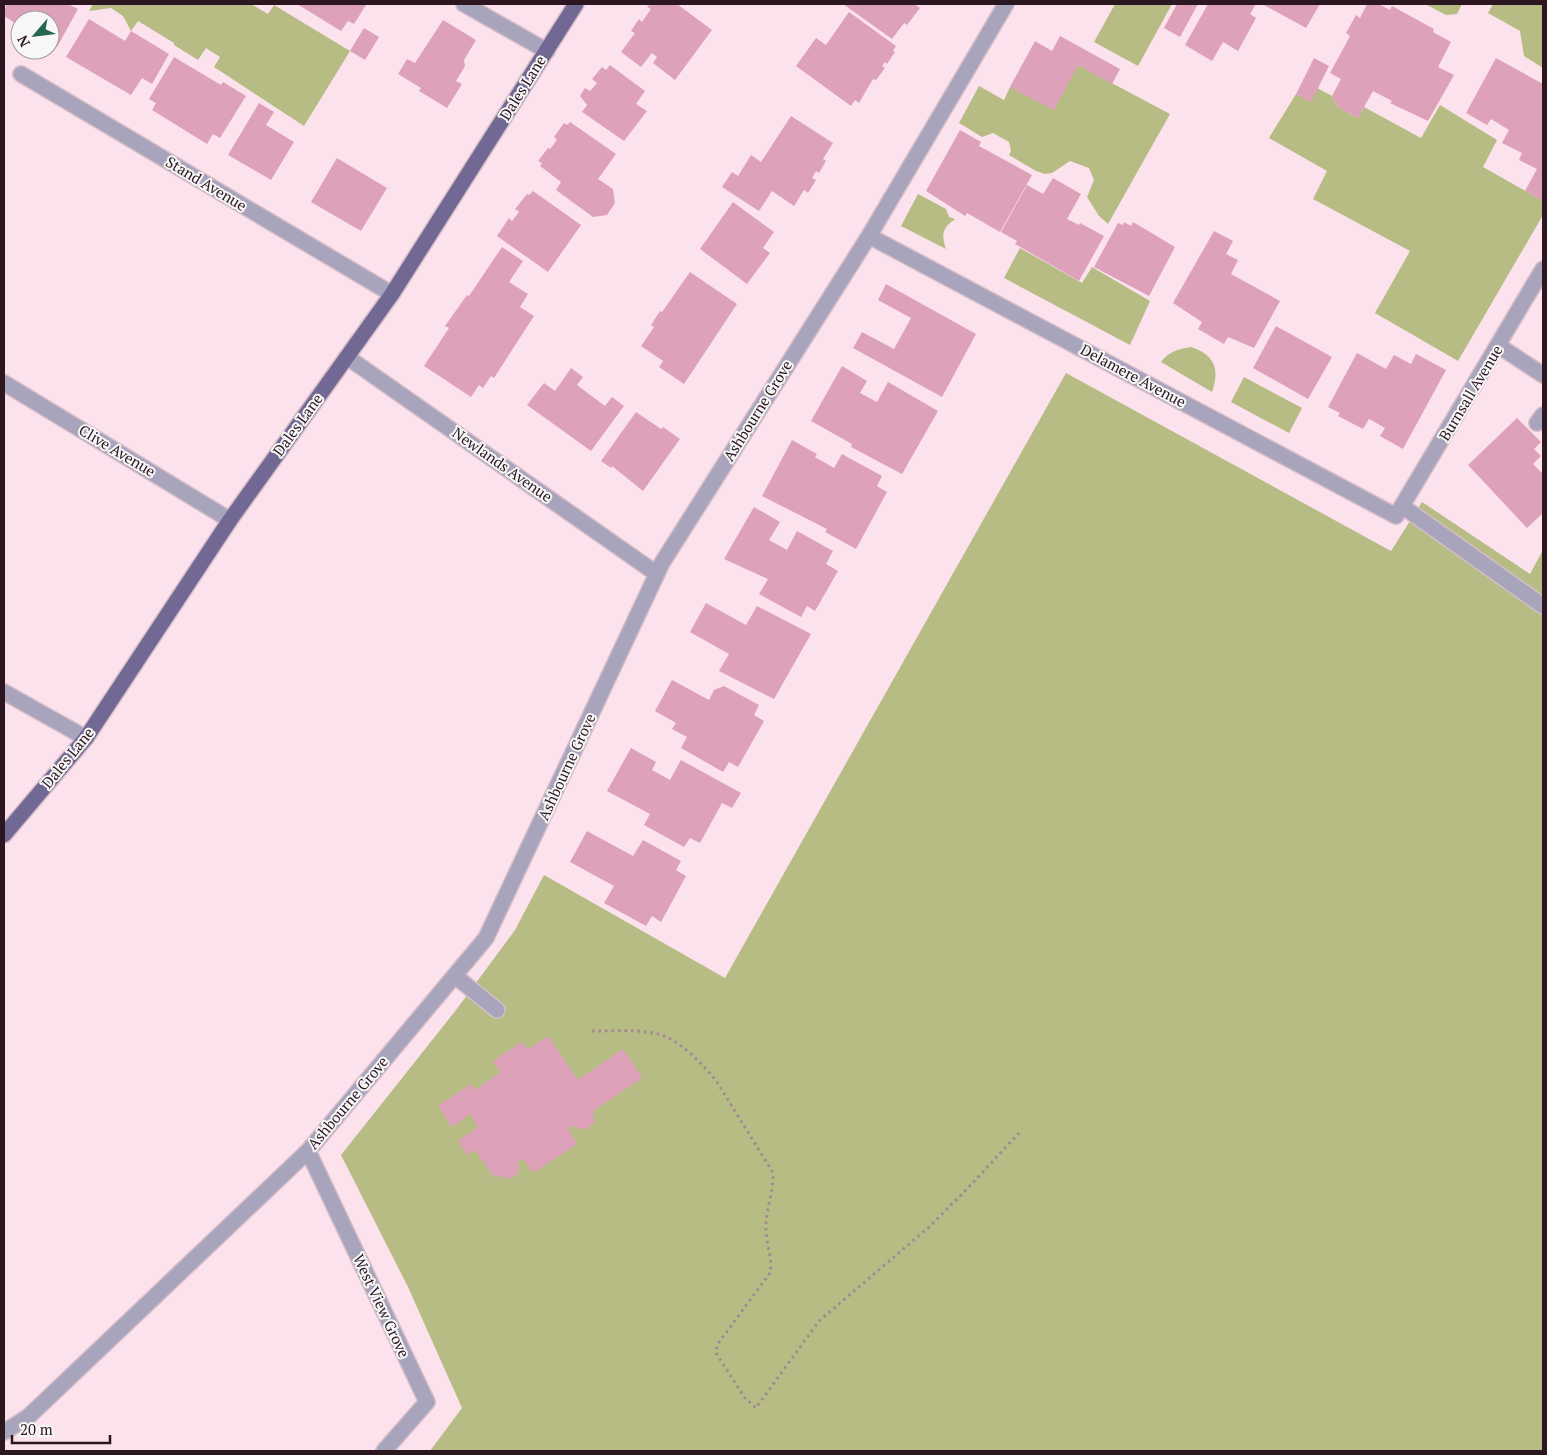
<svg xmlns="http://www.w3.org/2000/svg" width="1547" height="1455" font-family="'PT Serif',serif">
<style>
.green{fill:#b7bc84}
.building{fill:#dea1ba}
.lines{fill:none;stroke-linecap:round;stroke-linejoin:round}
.service-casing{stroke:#d7bdc7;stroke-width:18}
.minor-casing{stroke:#d7bdc7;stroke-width:18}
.primary-casing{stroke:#d7bdc7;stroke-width:18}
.path{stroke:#a28993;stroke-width:3;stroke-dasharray:2.5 4;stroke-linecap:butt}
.service{stroke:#a8a4bc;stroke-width:15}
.minor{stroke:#a8a4bc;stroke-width:15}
.primary{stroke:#716994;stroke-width:15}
.labels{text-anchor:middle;stroke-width:4;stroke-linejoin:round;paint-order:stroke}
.street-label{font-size:15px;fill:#2c1620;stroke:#f7f7f7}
</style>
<rect width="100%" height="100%" fill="#fce2ec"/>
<path class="green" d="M93,4h158l17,10 6,-9 76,46 -46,75 -90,-59 6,-10 -14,-9 -8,12 -24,-15v-2l-36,-22 -7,10 -8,-15 -12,-8 -22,3z
M1115,4h57l-34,62 -44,-24z
M1425,4h37l-5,10 -11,1z
M1493,4h50v64l-19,-12 -4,-25 -32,-18z
M1078,65l92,49 -62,110 -9,-8 -12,-19 7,-17 -5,-12 -19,-7 -18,12 -7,1 -9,-3 -27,-16 2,-4 -2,-9 -16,-9 -11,4 -23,-14 20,-37 25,14 6,-13z
M1317,88l15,8 6,11 20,11 6,-11 57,31 19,-33 57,35 -14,27 60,34v14l-85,146 -83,-48 35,-62 -97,-52 14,-28 -58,-33 27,-44 15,7z
M918,194l28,15 3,8 6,2c-13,9 -14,16 -9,30l-45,-23z
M1020,248l62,35 10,-16 58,34 -20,44 -126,-67z
M1191,347c24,8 29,22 21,45l-51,-30c7,-10 17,-13 30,-15z
M1066,373l325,178 31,-49 108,72 13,-24v901h-1113l32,-43 -54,-121 -67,-132 115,-145 59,-80 29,-55 181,103z
M1244,377l58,31 -13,25 -58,-31z"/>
<path class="building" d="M6,4h62l10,5 -21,38 -7,-4v-23h-30v6l-16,-10z
M297,4h67l2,1 -12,19 -6,-3 -7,10z
M650,4h27l35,26 -37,50 -22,-17 4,-6 -5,-4 -11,14 -20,-15 14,-19 -4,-2 8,-12 3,3 9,-13 -4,-2z
M843,4h75l-2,1 4,3 -13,17 -3,-2 -12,16z
M1177,4h21l-18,33 -16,-9z
M1208,4h48l-6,10 6,4 -18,33 -15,-9 -11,19 -27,-16z
M1262,4h58l-14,24z
M1367,4h12l11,6 2,-4 42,23 -1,3 18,10 -13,25 16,8 -26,46 -38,-18 2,-2 -19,-10 -15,27 -20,-11 -6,-11 9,-17 -11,-6 20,-37 -4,-3 10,-18 4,3z
M849,12l47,34 -3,5 2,1 -8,12 -2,-2 -3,4 3,2 -9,12 -3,-1 -14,24 -4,-3 -4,6 -55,-40 20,-28 10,7z
M89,19l36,22 6,-10 38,23 -17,30 -10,-6 -11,17 -65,-38z
M443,20l33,20 -12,20 1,6 -9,15 6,3 -15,24 -28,-17 2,-3 -23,-14 9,-15 8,4z
M364,28l15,9 -14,23 -15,-9z
M1060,36l60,33 -8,15 -34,-19 -24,45 -44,-23 25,-46 17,10z
M174,57l47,28 2,-3 23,14 -26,42 -7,-4 -6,10 -55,-34 4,-7 -7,-4z
M1314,58l15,8 -18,36 -15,-8z
M1496,58l47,26v117l-18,-10 12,-22 -18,-9 3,-7 -20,-10 7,-13 -18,-11 -4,6 -21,-12z
M610,65l35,26 -9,13 11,7 -23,30 -42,-29 5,-7 -7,-9 5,-8 5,3 7,-8 -5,-4 10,-12 4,3z
M259,103l15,9 -8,13 28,17 -23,38 -43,-25z
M791,116l42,27 -10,16 3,2 -7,12 -3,-2 -4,7 4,2 -8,13 -4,-3 -10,16 -22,-15 -13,20 -37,-24 10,-15 6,4 13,-21 10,7z
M570,122l46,32 -18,25 15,10 2,14 -8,12 -14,2 -37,-27 5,-8 -21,-16 2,-3 -4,-2 10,-13 2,1 7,-9 -3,-3 10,-14 3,2z
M960,130l21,12 -2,4 53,29 -32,57 -33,-19 -2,3 -39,-25z
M337,158l50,30 -26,43 -50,-29z
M1053,178l28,16 -14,25 12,6 1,-2 24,13 -25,45 -64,-37 2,-3 -16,-9 26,-47 16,9z
M533,191l48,34 -33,47 -51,-36 12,-18 3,3 7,-9 -4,-3 12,-15 2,1z
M733,202l41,30 -11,16 7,5 -23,31 -47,-35z
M1124,222l7,4 2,-4 42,25 -26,49 -55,-29 24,-44 5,2z
M1214,231l19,10 -7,13 12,6 -7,14 49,27 -26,47 -26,-11 -4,7 -26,-15 4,-7 -29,-19z
M502,247l21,14 -14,21 19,12 -8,13 14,9 -40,62 -3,-2 -8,12 -4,-3 -8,12 -47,-31 25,-38 -4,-2 22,-31 2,1z
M690,272l47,32 -53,80 -25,-17 4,-6 -22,-15 13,-19 -3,-2 9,-14 2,1z
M886,284l90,50 -34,63 -89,-49 9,-16 32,17 17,-31 -33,-18z
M1276,326l56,31 -24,42 -55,-31z
M1357,353l29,16 8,-14 17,9 5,-10 30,16 -43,79 -23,-13 5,-8 -16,-9 -6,10 -25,-13 2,-3 -12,-6z
M842,366l25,15 -7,12 17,9 11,-20 50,29 -36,63 -51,-27 1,-3 -41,-23z
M571,368l12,9 -6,8 28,21 7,-9 12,9 -33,45 -64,-46 17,-22 11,8z
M636,412l25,17 2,-2 17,12 -37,52 -31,-25 -1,2 -10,-7z
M1517,418l24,24 -7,7 7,7 -8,8 10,10v39l-16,15 -59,-63z
M792,440l25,14 -2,3 19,11 8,-14 40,22 -5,10 10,6 -31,57 -31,-17 2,-3 -65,-33z
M754,507l26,15 -11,18 18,10 10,-19 36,20 -7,13 12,7 -23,40 -8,-5 -6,11 -42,-23 9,-15 -44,-20z
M706,603l40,22 11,-19 54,28 -37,65 -55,-28 10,-17 -39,-22z
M672,680l37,20 5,-10 10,-4 35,19 -5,10 10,6 -26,46 -9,-5 -6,10 -42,-24 6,-11 -15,-8 4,-6 -21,-12z
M631,748l25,14 -4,8 18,10 11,-20 60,33 -9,15 -10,-5 -22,40 -10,-5 -6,9 -40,-22 6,-11 -43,-23z
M587,831l46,25 10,-16 38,21 -5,9 10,6 -25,46 -9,-6 -6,10 -42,-23 10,-17 -44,-24z
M548,1036l30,44 45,-31 19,29 -49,33 1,11 -5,6 -10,1 -6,-4 -5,4 9,15 -44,29 -10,-14 -6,3 2,8 -3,6 -9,3 -8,-4 -4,3 -20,-28 -8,5 -9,-14 20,-14 -8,-13 -18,13 -14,-21 33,-22 4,6 26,-18 -8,-11 29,-19 6,8z"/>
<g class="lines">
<defs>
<path id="service" d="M1499,346l44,29
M1537,423l6,-8
M1402,506l141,100
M455,976l42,34"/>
<path id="minor" d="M464,4l83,47
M21,74l371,220
M869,236l527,280 147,-247
M347,357l310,217
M4,383l226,137
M4,692l82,46
M308,1151l119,251 -43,49
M4,1432l24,-15 280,-266 178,-213 176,-375 207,-327 137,-232"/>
<path id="primary" d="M4,835l82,-97 144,-218 162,-226 184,-290"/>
</defs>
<use href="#service" class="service-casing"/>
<use href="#minor" class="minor-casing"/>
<use href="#primary" class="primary-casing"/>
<path class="path" d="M592,1031c22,0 45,-2 66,3 22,6 45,30 59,48l55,89c4,13 -6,37 -6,54 -1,17 7,32 4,48l-53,72 -1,8 29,45 11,10 63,-87 110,-94 38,-38 52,-56"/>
<use href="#service" class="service"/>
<use href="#minor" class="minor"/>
<use href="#primary" class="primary"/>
</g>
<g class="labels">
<g class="street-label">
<text transform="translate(523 88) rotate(-58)" y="5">Dales Lane</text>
<text transform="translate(206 184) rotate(31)" y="5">Stand Avenue</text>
<text transform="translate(1133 376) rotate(28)" y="5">Delamere Avenue</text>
<text transform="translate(1471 393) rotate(-59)" y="5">Burnsall Avenue</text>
<text transform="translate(758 411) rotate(-58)" y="5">Ashbourne Grove</text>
<text transform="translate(298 425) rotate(-54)" y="5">Dales Lane</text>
<text transform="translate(117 451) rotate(31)" y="5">Clive Avenue</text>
<text transform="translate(502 465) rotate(35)" y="5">Newlands Avenue</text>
<text transform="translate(68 758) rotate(-51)" y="5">Dales Lane</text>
<text transform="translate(567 767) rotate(-65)" y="5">Ashbourne Grove</text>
<text transform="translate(348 1103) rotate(-50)" y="5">Ashbourne Grove</text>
<text transform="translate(381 1306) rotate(65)" y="5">West View Grove</text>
</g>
</g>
<rect width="1547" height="1455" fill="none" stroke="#2c1620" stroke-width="10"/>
<g transform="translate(35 35) rotate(242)"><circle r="24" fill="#f7f7f7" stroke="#a69da1"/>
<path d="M0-4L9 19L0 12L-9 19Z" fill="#246554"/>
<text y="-8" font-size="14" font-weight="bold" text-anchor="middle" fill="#2c1620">N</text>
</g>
<path d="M12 1435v8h98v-8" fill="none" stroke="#2c1620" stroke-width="2.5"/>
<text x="20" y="1435" font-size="15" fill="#2c1620" stroke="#f7f7f7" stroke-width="4" paint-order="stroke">20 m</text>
</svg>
